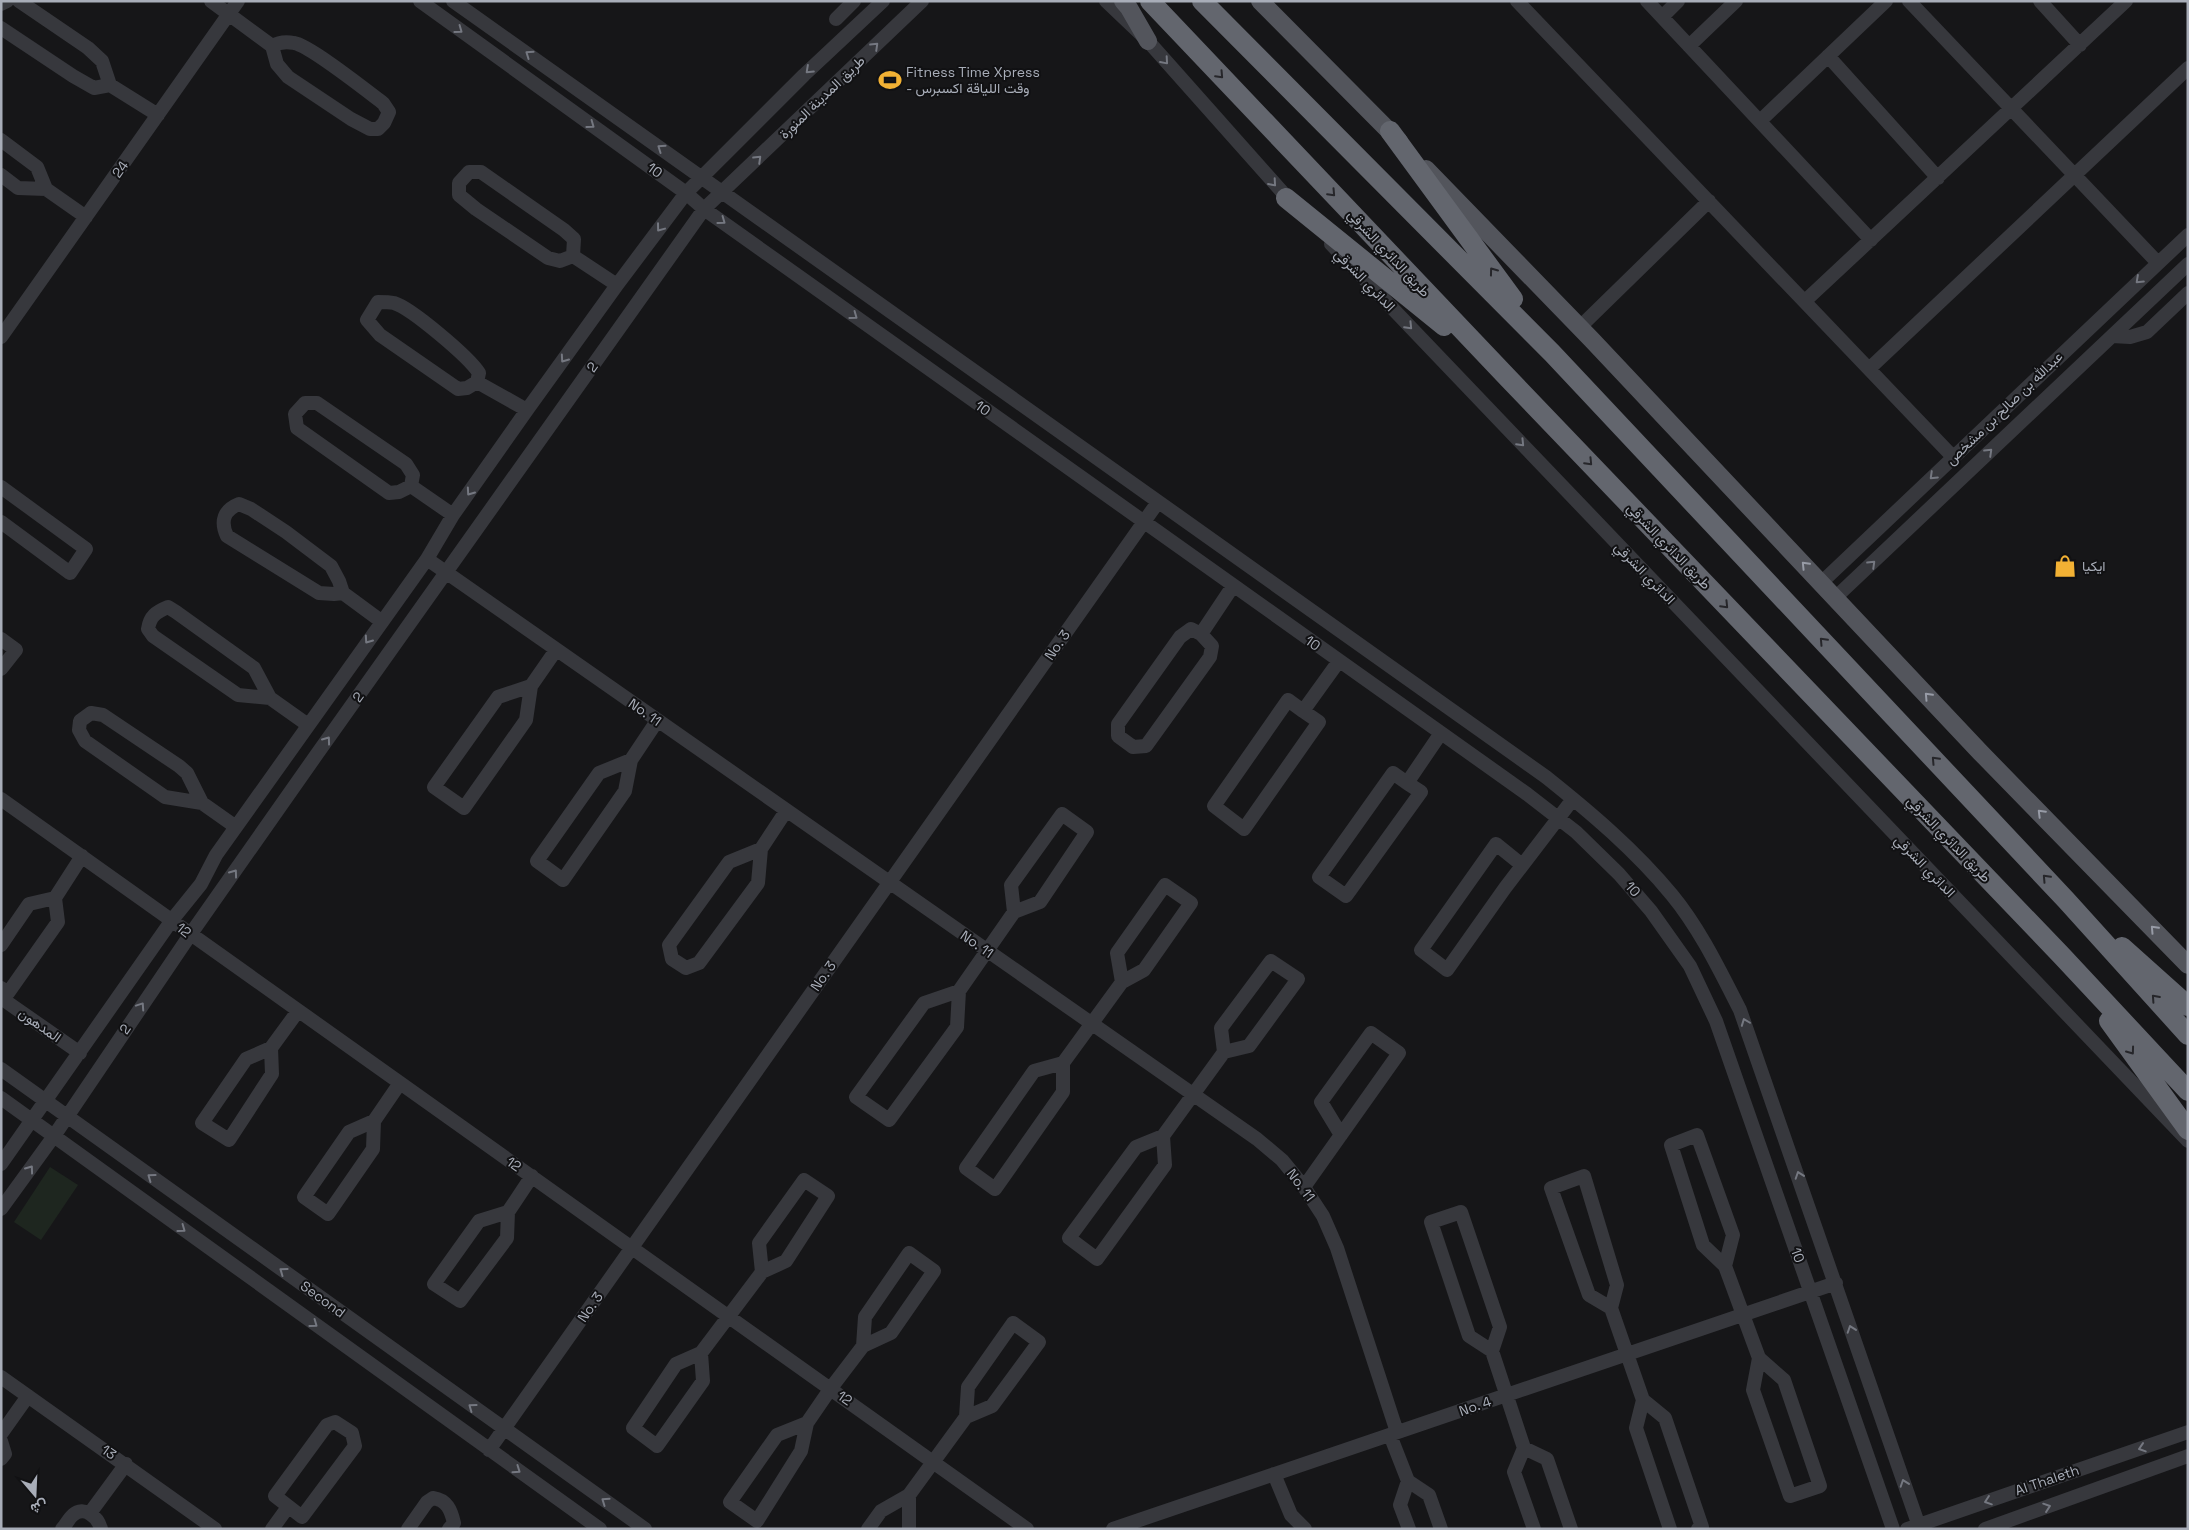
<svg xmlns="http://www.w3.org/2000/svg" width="2189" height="1530" font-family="'Space Grotesk',Vazirmatn,sans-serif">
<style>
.pitch{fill:#1e261f}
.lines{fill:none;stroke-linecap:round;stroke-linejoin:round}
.minor{stroke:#37383d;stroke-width:14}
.major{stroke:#53555c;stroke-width:18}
.highway{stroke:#63666e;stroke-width:20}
.oneway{stroke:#757881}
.oneway2{stroke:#26262a}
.oneway3{stroke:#979ba6}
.labels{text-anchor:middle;stroke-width:4;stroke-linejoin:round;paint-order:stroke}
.poi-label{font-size:14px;fill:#a8adb8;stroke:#111113;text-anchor:start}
.street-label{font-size:14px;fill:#a8adb8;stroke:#111113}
</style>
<rect width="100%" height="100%" fill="#161618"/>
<path class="pitch" d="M50,1167l28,18 -37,55 -27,-18z"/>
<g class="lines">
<path class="minor" d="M19,1l69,47 14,13 8,24 48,30
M211,1l61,45 5,18 11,13 63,42 19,10h8l6,-6 5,-11 -6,-9c-16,-12 -74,-58 -89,-60 -9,-2 -15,-1 -22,3
M420,1l266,192 18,16 823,585 49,38 43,42 32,37 39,55 26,55 177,508
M453,1l1093,776c45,36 89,73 126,118 28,34 48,76 68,115l180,519
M1106,1l42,40 144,162
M1517,1l436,456
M1647,1l224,239
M1909,1l249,262
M2040,1l40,44
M1,4l6,-3
M1662,17l16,-16
M836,19l18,-18
M1,28l72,48 21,12 16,-3
M1689,46l47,-45
M1828,56l110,122
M1760,121l126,-120
M1,140l36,27 9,22 40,28
M1,175l17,13 28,1
M1331,244l857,897
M573,256l-13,5 -12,-3 -72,-49 -17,-14v-12l10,-11h12l83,58 10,9 -1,17 44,29
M1805,301l321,-300
M1580,327l129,-126
M2112,336l18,1 17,-5 41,-39
M1,337l237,-336
M1870,368l318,-300
M477,382l-10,6 -9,1 -78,-54 -13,-15 11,-18c5,0 11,0 16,1 17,5 75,54 85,70l-2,9 50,28
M411,486l-12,6 -10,1 -92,-65 -2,-14 10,-11h12l89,61 7,11 -2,11 42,29
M1,487l85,62 -16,24 -69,-51
M427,559l830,580 25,21 22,27 19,29 14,32 60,184
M1822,582l366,-347
M343,593l-9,1 -15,-1 -92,-57c-7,-15 -3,-26 12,-32l12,5 35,23 45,34 8,15 4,12 38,28
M1836,597l352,-333
M1201,634l11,12 -2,11 -64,89 -13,1 -15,-11v-12l62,-87 11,-8 10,5 32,-48
M1,639l15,11 -15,19
M531,686l-33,11 -64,90 30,21 62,-88 5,-34 25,-36
M270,698l-32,-3 -85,-59 -5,-7c2,-13 8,-17 20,-22l8,5 78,56 16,30 38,27
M1303,711l16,11 -75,107 -30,-23 74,-106 15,11 36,-50
M631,760l-32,13 -62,88 26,19 62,-89 6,-31 26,-39
M1407,783l14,9 -75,104 -27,-19 74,-104 14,10 34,-50
M1,799l1026,730
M202,803l-37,-6 -80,-56 -6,-11 1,-9 11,-8 12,2 76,51 8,7 15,30 34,24
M761,849l-32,13 -60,83 3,14 14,9 13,-5 59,-80 3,-34 25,-38
M1522,865l-26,-21 -75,106 26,20 58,-82 68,-89
M1,945l28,-41 26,-6
M1,988l7,5 50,-71 -3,-24 27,-42
M959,991l-35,12 -68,94 33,23 68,-93 2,-36 55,-79 26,-10 47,-70 -25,-18 -51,71 3,27
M1,998l79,55
M271,1048l-25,11 -44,64 27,17 43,-66 -1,-26 27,-37
M1063,1063l-29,8 -68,97 29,21 68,-97v-29l59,-81 22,-12 47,-67 -26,-18 -48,68 5,29
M1,1069l644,460
M1,1098l599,431
M374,1121l-25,11 -45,65 24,17 45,-65 1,-28 26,-38
M1163,1136l-27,11 -67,91 28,21 68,-94 -2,-29 61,-84 25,-6 49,-67 -27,-18 -50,67 3,24
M1,1164l171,-244 29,-36 15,-29 211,-296 26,-44 74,-105 90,-125 69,-92 118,-118 79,-74
M1304,1187l95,-134 -28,-20 -50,69 20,33
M1,1209l53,-73 136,-201 127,-181 387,-545 218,-208
M508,1212l-29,9 -45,63 26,17 47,-63 1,-26 24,-36
M1725,1266l8,-31 -36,-100 -26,10 32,100 22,21 34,92 25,22 36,106 -30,10 -37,-106 6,-32
M1611,1308l-22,-13 -38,-107 33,-12 33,109 -6,23 32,92 -7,28 34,101
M1492,1351l-23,-15 -38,-114 30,-10 39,115 -8,24 32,97 -10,24 20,57
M701,1353l2,28 -46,65 -24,-18 43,-64 25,-11 61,-81 24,-11 42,-65 -24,-16 -45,63 3,29
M1,1377l214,152
M1643,1400l22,18 37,109 -4,2
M335,1422l17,11 3,13 -53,71 -27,-21 52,-71z
M807,1423l-30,12 -47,67 27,19 44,-70 6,-28 24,-35 32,-42 28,-13 43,-62 -25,-18 -44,64 -2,29
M1,1434l27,-38
M1390,1435l18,46 21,14 12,34
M1,1441l4,13 -4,5
M1524,1448l23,11 24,70
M489,1450l669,-948
M1274,1474l17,41 14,14
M1408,1481l-8,24 9,24
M909,1495v34
M90,1513l36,-49
M62,1529c4,-4 7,-11 11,-14 11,-10 25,2 28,14
M272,1529l16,-22
M408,1529l19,-27 6,-4c14,2 18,12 21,25l-5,6
M868,1529l13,-18 28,-16 57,-78 26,-11 47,-64 -26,-19 -45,64 -2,30
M1113,1529l723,-246
M1907,1529l281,-97
M1985,1529l203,-73"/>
<path class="major" d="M1123,1l6,7 19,33
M1260,1l139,140
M1426,169l166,171 388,412 208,213"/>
<path class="highway" d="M1150,1l358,377 553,577 127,136
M1202,1l350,352 514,547 122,135
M1390,131l123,168
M1286,198l158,128
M2122,947l66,59
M2109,1021l79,109"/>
</g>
<defs><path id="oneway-chevron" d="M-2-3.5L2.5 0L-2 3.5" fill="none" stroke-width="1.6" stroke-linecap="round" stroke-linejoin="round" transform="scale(1.25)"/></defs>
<g class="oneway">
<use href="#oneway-chevron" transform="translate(459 30) rotate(36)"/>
<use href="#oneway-chevron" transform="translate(875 46) rotate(-44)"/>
<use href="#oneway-chevron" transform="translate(529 54) rotate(-145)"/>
<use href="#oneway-chevron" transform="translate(1165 61) rotate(49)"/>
<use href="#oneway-chevron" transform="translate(809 70) rotate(137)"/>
<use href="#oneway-chevron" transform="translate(591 125) rotate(36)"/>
<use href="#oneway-chevron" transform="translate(661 148) rotate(-145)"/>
<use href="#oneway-chevron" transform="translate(758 159) rotate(-44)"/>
<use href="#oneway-chevron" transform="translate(1273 183) rotate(49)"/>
<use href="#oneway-chevron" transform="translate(722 221) rotate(36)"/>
<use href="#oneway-chevron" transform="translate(660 228) rotate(127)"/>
<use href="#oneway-chevron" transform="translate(2139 280) rotate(137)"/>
<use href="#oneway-chevron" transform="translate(854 316) rotate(36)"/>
<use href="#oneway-chevron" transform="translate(1409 326) rotate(46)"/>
<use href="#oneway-chevron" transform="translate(564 359) rotate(125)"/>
<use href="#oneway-chevron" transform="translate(1521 443) rotate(46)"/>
<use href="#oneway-chevron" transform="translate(1989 452) rotate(-44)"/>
<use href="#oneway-chevron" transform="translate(1933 476) rotate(136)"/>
<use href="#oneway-chevron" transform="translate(470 492) rotate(125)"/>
<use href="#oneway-chevron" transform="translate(1872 564) rotate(-44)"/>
<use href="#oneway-chevron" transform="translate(368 640) rotate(125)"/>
<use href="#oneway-chevron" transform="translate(327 740) rotate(-54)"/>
<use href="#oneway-chevron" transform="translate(234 873) rotate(-54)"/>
<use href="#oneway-chevron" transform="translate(141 1006) rotate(-56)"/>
<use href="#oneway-chevron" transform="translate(1745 1022) rotate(-111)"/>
<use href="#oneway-chevron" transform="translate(30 1169) rotate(-54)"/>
<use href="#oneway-chevron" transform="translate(1799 1175) rotate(-109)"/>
<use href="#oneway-chevron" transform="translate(151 1177) rotate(-144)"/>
<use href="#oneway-chevron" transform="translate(182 1229) rotate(36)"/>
<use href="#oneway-chevron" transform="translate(283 1271) rotate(-144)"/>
<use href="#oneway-chevron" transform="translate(314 1324) rotate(36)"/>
<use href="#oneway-chevron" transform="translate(1851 1329) rotate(-109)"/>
<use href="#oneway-chevron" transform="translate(472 1407) rotate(-144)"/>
<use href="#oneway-chevron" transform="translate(2142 1448) rotate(162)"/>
<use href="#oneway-chevron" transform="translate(517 1470) rotate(35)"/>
<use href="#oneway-chevron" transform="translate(1904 1483) rotate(-109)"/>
<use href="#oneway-chevron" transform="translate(605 1501) rotate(-145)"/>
<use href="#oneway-chevron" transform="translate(1988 1501) rotate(161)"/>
<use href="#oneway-chevron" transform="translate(2047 1507) rotate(-19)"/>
</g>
<g class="oneway2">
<use href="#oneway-chevron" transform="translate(1220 75) rotate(47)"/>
<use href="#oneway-chevron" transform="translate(1332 193) rotate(47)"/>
<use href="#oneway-chevron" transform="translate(1493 271) rotate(-126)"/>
<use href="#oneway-chevron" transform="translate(1589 462) rotate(46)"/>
<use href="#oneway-chevron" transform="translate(1725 605) rotate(46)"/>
<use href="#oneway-chevron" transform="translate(1823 641) rotate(-133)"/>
<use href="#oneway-chevron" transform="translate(1935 760) rotate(-133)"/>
<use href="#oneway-chevron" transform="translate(2046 878) rotate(-133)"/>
<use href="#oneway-chevron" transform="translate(2155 998) rotate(-132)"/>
<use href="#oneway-chevron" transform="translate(2131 1051) rotate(54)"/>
</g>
<g class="oneway3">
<use href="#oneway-chevron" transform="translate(1805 565) rotate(-134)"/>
<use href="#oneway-chevron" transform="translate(1928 696) rotate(-133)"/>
<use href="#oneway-chevron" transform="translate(2041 813) rotate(-135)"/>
<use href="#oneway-chevron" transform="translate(2154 929) rotate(-133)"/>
</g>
<defs>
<symbol id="stadium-bare" viewBox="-9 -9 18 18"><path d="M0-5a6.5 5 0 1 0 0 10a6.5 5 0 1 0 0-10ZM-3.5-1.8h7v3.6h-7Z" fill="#f2b134" stroke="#111113" stroke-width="2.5" paint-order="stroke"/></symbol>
<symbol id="shop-bare" viewBox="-9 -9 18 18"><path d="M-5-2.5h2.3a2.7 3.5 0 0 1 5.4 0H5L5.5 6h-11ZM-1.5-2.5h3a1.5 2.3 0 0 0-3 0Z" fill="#f2b134" stroke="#111113" stroke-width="2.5" paint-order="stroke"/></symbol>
</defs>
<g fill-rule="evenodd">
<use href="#stadium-bare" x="874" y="64" width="32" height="32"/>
<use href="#shop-bare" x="2049" y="550" width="32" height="32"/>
</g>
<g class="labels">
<g class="poi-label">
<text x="906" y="77">Fitness Time Xpress<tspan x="906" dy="16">- وقت اللياقة اكسبرس</tspan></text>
<text x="2082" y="571">ايكيا</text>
</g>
<g class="street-label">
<text transform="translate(822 97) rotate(-44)" y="5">طريق المدينة المنورة</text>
<text transform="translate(120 169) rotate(-55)" y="5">24</text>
<text transform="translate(655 170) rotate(36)" y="5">10</text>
<text transform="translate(1389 253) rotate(47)" y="5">طريق الدائري الشرقي</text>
<text transform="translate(1365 280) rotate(46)" y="5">الدائري الشرقي</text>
<text transform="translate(592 367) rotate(-55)" y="5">2</text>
<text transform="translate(983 408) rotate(36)" y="5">10</text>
<text transform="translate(2004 408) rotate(-44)" y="5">عبدالله بن صالح بن مشخص</text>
<text transform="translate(1669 546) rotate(46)" y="5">طريق الدائري الشرقي</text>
<text transform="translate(1645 573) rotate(46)" y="5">الدائري الشرقي</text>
<text transform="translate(1313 643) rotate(35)" y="5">10</text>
<text transform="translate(1057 645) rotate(-55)" y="5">No. 3</text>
<text transform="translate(358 697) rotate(-54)" y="5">2</text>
<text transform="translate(645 712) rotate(35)" y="5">No. 11</text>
<text transform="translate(1949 839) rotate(46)" y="5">طريق الدائري الشرقي</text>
<text transform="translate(1925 866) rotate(46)" y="5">الدائري الشرقي</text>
<text transform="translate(1633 889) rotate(49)" y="5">10</text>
<text transform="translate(184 930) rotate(39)" y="5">12</text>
<text transform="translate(977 944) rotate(35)" y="5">No. 11</text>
<text transform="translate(823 976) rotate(-55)" y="5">No. 3</text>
<text transform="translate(40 1025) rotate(35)" y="5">المدهون</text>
<text transform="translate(125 1029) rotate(-56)" y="5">2</text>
<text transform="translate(514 1164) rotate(35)" y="5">12</text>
<text transform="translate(1301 1185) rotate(53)" y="5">No. 11</text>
<text transform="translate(1798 1255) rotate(71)" y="5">10</text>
<text transform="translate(323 1299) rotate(36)" y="5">Second</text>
<text transform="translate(590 1307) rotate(-55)" y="5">No. 3</text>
<text transform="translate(845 1398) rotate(35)" y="5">12</text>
<text transform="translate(1475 1406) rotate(-19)" y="5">No. 4</text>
<text transform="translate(109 1452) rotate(35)" y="5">13</text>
<text transform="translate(2047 1480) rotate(-19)" y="5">Al Thaleth</text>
</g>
</g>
<rect width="2189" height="1530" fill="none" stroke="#a8adb8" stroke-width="5"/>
<g transform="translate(35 1495) rotate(161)" stroke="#111113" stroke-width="4" paint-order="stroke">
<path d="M0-4L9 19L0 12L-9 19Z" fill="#a8adb8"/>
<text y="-8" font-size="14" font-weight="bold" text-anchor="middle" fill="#a8adb8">ش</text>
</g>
</svg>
